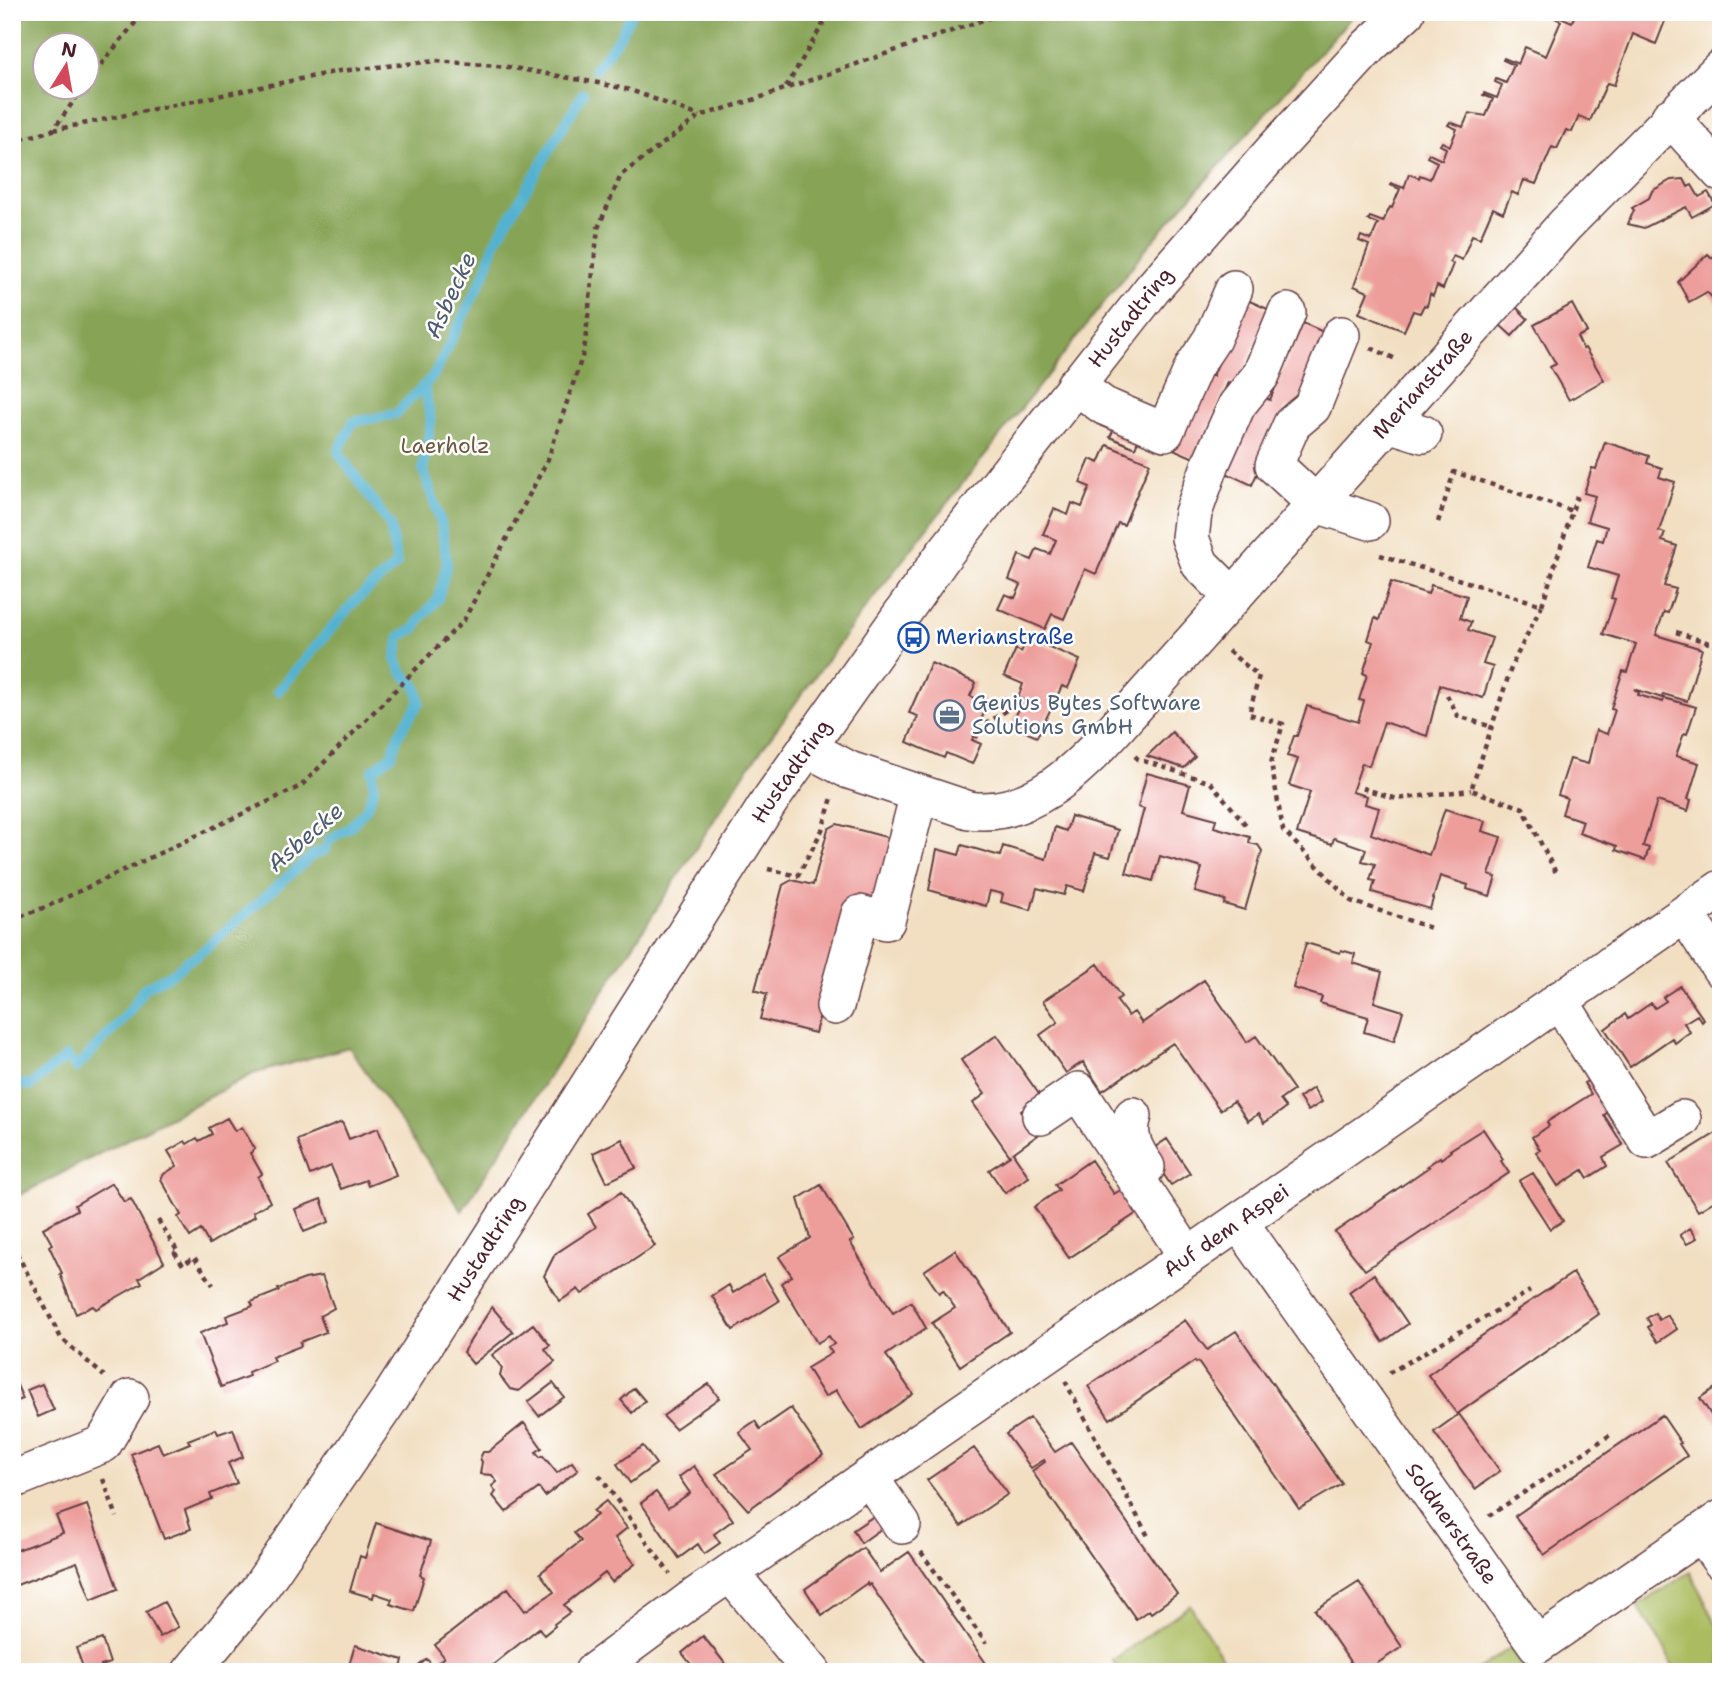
<svg xmlns="http://www.w3.org/2000/svg" width="1733" height="1684" font-family="'Shantell Sans',sans-serif">
<style>
.green{fill:#aabc5f;stroke:#7a6e45;stroke-width:2}
.forest{fill:#87a456;stroke:#686240;stroke-width:2;fill-rule:evenodd}
.lines{fill:none;stroke-linecap:round;stroke-linejoin:round}
.stream{stroke:#52b2d1;stroke-width:10}
.building{fill:#ed9e9b}
.minor-casing{stroke:#633c42;stroke-width:40}
.path{stroke:#633c42;stroke-width:4.5;stroke-dasharray:5 5;stroke-linecap:butt}
.minor{stroke:#fff;stroke-width:37}
.labels{text-anchor:middle;stroke-width:5;stroke-linejoin:round;paint-order:stroke}
.street-label{font-size:21px;fill:#4a1f2b;stroke:#fff}
.park-label{font-size:21px;fill:#6c563d;stroke:#fff}
.transit-label{font-size:21px;fill:#164399;stroke:#fff;text-anchor:start}
.service-label{font-size:21px;fill:#4e5e75;stroke:#fff;text-anchor:start}
.water-label{font-size:23px;font-style:italic;fill:#4d5a6d;stroke:#fff}
</style>
<rect width="100%" height="100%" fill="#fff"/>
<filter id="ink" filterUnits="userSpaceOnUse"><feTurbulence type="fractalNoise" baseFrequency=".0143" numOctaves="2"/><feDisplacementMap in="SourceGraphic" scale="14" xChannelSelector="R" yChannelSelector="G"/><feConvolveMatrix kernelMatrix="1 2 1 2 8 2 1 2 1" color-interpolation-filters="sRGB"/></filter>
<filter id="wash" filterUnits="userSpaceOnUse"><feTurbulence type="fractalNoise" baseFrequency=".00686" numOctaves="4" result="noise"/><feDisplacementMap in="SourceGraphic" scale="28" xChannelSelector="R" yChannelSelector="G"/><feGaussianBlur stdDeviation="1.57" result="paint"/><feColorMatrix in="noise" values="0 0 0 0 0 0 0 0 0 0 0 0 0 0 0 0 0 1.4 0 .05"/><feComposite in="paint" operator="in"/></filter>
<g filter="url(#wash)">
<rect width="100%" height="100%" fill="#f2dfc2"/>
<path class="green" d="M1690,1572l31,61v39h-46l-10,-23 -28,-43z
M1190,1605l41,67h-113l-5,-12z
M1511,1648l15,24h-53z"/>
<path class="forest" d="M12,12h1344l-203,228 -290,371 -118,161 -283,439 -113,-164 -96,27 -241,125zM46,46h42v42h-42z"/>
<g class="lines">
<path class="stream" d="M595,69l25,-33 12,-24
M278,691l76,-89 43,-38 -7,-39 -52,-73 15,-30 43,-8 38,-39 51,-102 10,-31 88,-149
M12,1089l11,-5 7,2 37,-30 9,12 38,-39 17,-20 13,-21 31,-16 13,-12 9,-4 117,-102 10,-3 6,-12 20,-12 16,-18 8,-20 -2,-18 20,-16 7,-21 21,-32 -4,-16 -14,-14 -6,-13 4,-23 15,-7 5,-10 18,-20 9,-36 -6,-40 -18,-54 8,-48 -7,-36"/>
</g>
<g id="blocks">
<path class="building" d="M1576,12h76l-2,3 15,6 -9,23 -23,-10 -19,51 -7,-2 -17,38 -11,-5 -7,16 -6,-2 -9,19 -5,-2 -16,37 -12,-4 -6,15 -6,-3 -9,21 -10,-5 -13,30 -8,-3 -10,25 -9,-4 -3,6 3,2 -10,25 -6,-3 -4,10 -3,-2 -3,12 -3,-1 -4,8 -7,-2 -9,20 -45,-18 9,-21 -14,-6 15,-41 -10,-4 2,-5 10,4 7,-16 -10,-4 2,-3 13,5 7,-15 2,1 8,-19 -10,-4 1,-2 13,5 5,-14 10,4 1,-3 10,4 7,-17 -10,-5 2,-3 13,6 4,-12 -6,-3 2,-3 8,4 7,-17 -9,-4 2,-3 13,5 6,-14 17,3 7,-17 -10,-4 1,-2 13,5 5,-13 -7,-3 1,-3 10,4 8,-18 -11,-5 1,-2 14,6 7,-17 21,9 15,-35 -6,-3 1,-3 16,7z
M1684,179l4,8 4,-2 7,12 9,-5 7,12 -23,13 -6,-10 -42,21 -16,-4 6,-14 -2,-2 17,-10 3,-7 19,-11z
M1708,254l4,4 3,-3 4,3 2,-2v51l-14,-15 -18,10 -11,-20z
M1245,299l25,11 -33,76 -9,-4 -32,77 -25,-11 32,-76 10,4z
M1572,304l15,28 -10,5 6,12 2,-1 19,32 -35,20 -19,-33 6,-3 -22,-39z
M1516,307l12,12 -16,17 -12,-11z
M1303,323l25,11 -33,76 -9,-3 -34,78 -26,-12 34,-77 10,4z
M1116,425l24,10 -5,13 -25,-11z
M1605,442l44,14 -2,7 15,5 -3,9 16,5 -16,49 6,2 -3,8 15,5 -13,40 12,3 -8,24 -4,-1 -8,23 46,14 -15,52 -24,-7 -1,4 -28,-9 5,4 -1,2 25,7 1,-4 32,9 -9,27 -3,-1 -8,23 23,7 -11,36 3,1 -3,11 -31,-10 -14,45 6,2 -4,12 -29,-10 1,-4 -38,-13 4,-12 -21,-7 5,-16 -9,-3 12,-36 18,5 8,-34 11,4 8,-24 -4,-1 7,-23 5,-15 4,1 9,-28 -33,-10 12,-35 -4,-1 7,-22 -30,-9 9,-28 6,2 4,-14 -20,-6 8,-25 -11,-3 8,-25 4,1z
M1107,445l43,18 -26,62 -6,-2 -22,51 -11,-5 -21,50 -12,-5 -7,15 -47,-20 7,-15 10,4 6,-13 -12,-5 10,-25 13,5 5,-11 13,5 6,-14 -13,-6 11,-25 14,6 4,-12 10,4 8,-20 -10,-4 10,-24 9,4z
M1391,582l37,12 3,-9 36,11 -7,22 11,4 -3,8 24,8 -9,26 10,3 -10,31 -43,-13 -13,51 -43,-14 -15,44 -7,-3 -10,29 15,4 -2,8 14,4 -8,26 58,21 16,-46 40,12 -3,10 19,6 -12,38 7,2 -6,19 -23,-7 1,-4 -28,-9 -10,33 -58,-17 3,-11 -5,-1 5,-16 -13,-3 4,-12 -32,-11 -2,6 -35,-11 13,-41 -21,-7 9,-26 -11,-3 7,-20h3l10,-30 51,16 6,-21 -5,-1 8,-25 -4,-2 10,-31 -5,-2 7,-22 4,2z
M1028,638l52,22 -12,28 -6,-2 -25,51 -26,-11 12,-26 -5,-2 5,-14 -19,-8 12,-27 5,3z
M931,663l45,20 -6,13 18,8 -16,36 9,4 -9,20 -26,-11 -2,5 -37,-16 11,-26 -9,-3z
M1172,732l23,25 -11,11 -37,-12z
M1147,773l43,12 -7,25 33,9 -2,8 36,10 -1,6 9,2 4,6 -17,59 -21,-6 1,-4 -30,-8 7,-24 -42,-12 -7,25 -27,-8 18,-64 -6,-2z
M1071,816l47,14 -8,27 -15,-4 -11,38 -17,-5 -3,9 -27,-7 -6,22 -30,-8 2,-8 -13,-3 -4,15 -57,-16 8,-41 22,6 3,-10 38,11 3,-10 43,13 9,-32 11,4z
M837,824l60,16 -17,66 -29,-7 -36,134 -55,-14 7,-25 -12,-4 28,-105 9,-5 21,5 15,-56z
M1306,943l34,10 1,-3 14,4 -2,9 29,9 -8,30 29,9 -9,30 -30,-9 4,-15 -48,-14 2,-6 -29,-9z
M1098,964l23,33 -5,3 12,16 6,-4 8,11 62,-43 43,62 9,-6 38,54 -14,10 6,8 -22,15 -6,-9 -10,7 -14,-20 -14,9 -47,-67 -71,48 -19,-29 -17,11 -26,-38 18,-13 -15,-21z
M1680,986l24,34 -2,2 -5,-7 -13,8 6,9 -15,11 -3,-5 -42,29 -25,-38 20,-15 3,5 23,-16 4,5 11,-7 -3,-4z
M997,1035l44,62 -20,14 17,24 -25,18 16,24 -24,16 -16,-23 21,-14 -37,-53 12,-9 -24,-34z
M1597,1075l20,31 -13,9 19,30 -20,12 4,9 -19,12 -5,-8 -25,16 -22,-34 4,-2 -8,-13 17,-11 -2,-4 44,-28 -7,-11z
M1313,1088l9,14 -14,9 -9,-13z
M227,1118l8,13 7,-4 13,22 -5,4 12,21 -4,3 12,25 -17,10 2,4 -46,28 -8,-14 -11,7 -12,-20 3,-2 -20,-36 3,-5 13,-8 -9,-15 17,-10 2,3 10,-6 2,3 13,-7 -3,-6z
M342,1122l7,17 29,-11 18,47 -28,11 -2,-6 -25,9 -10,-23 -21,9 -13,-35z
M1483,1129l20,30 -2,2 8,12 -144,97 -30,-38 94,-65 -2,-1 13,-9 1,2 10,-8 -1,-1z
M1721,1130v67l-23,14 -30,-48z
M622,1139l14,29 -29,14 -14,-29z
M1167,1139l23,34 -19,12 -23,-33z
M1091,1160l23,34 13,-8 16,23 -74,49 -35,-51 25,-17 -4,-5z
M1533,1173l30,48 -13,8 -31,-48z
M112,1183l12,19 7,-3 33,63 -25,16 3,5 -46,26 -3,-3 -17,8 -16,-40 2,-1 -13,-27 3,-2 -9,-16 34,-18 -2,-5z
M821,1185l33,55 -4,2 43,71 18,-11 15,26 -40,27 27,39 -51,35 -26,-39 -11,7 -18,-29 25,-15 -4,-6 6,-3 -5,-8 -12,7 -36,-60 11,-7 -13,-19 31,-19 -12,-39z
M621,1192l34,54 -73,48 -4,-5 -18,12 -16,-25 11,-22 41,-27 -8,-13z
M321,1199l8,23 -25,10 -9,-23z
M1690,1228l7,10 -10,6 -7,-9z
M955,1250l55,82 -50,34 -28,-43 23,-15 -12,-18 -4,3 -15,-22z
M1573,1273l26,41 -142,100 -29,-39 18,-13 -1,-1 73,-50 -1,-1z
M763,1274l16,27 -46,29 -21,-34 17,-11 4,8z
M1374,1274l34,50 -25,18 -34,-50z
M322,1276l12,32 -14,8 6,16 -26,10 1,4 -29,11 2,4 -26,11 1,4 -28,11 -21,-54 28,-11 -2,-6 27,-10 -2,-4 28,-11 -1,-2 27,-10z
M492,1307l21,25 -40,32 -10,-12z
M1655,1313l4,7 8,-5 10,14 -19,13 -10,-15 3,-2 -4,-7z
M1185,1320l22,30 29,-19 106,153 -43,25 -101,-147 -2,1 -1,-2 -85,58 -22,-33z
M533,1324l17,21 -5,4 10,13 -36,29 -9,-2 -10,-13 2,-8 -10,-13z
M12,1374l11,25 -11,4z
M553,1383l11,14 -25,19 -11,-14z
M42,1384l12,26 -16,7 -11,-27z
M709,1384l10,14 -44,31 -12,-13z
M1721,1384v46l-21,-32z
M634,1388l11,13 -13,12 -11,-13z
M791,1408l32,47 -75,55 -32,-36 36,-24 -13,-18 16,-11 5,8z
M1459,1414l41,57 -25,18 -41,-57z
M1662,1415l19,28 -2,1 8,12 -143,99 -29,-39z
M1030,1418l25,34 16,-10 106,152 -26,19 -2,-3 -13,9 -104,-148 13,-9 -1,-2 -13,8 -25,-34z
M524,1423l18,25 -6,4 4,5 3,-1 14,17 15,-11 6,8 -33,26 -6,-8 -33,24 -13,-16 3,-4 -4,-6 5,-4 -5,-7 -12,-1 2,-12 -2,-4 3,-6h5z
M216,1429l2,5 15,-5 10,28 -15,6 9,20 -27,11 2,5 -27,11 6,19 -27,10 -33,-85 27,-11 5,11 27,-11 -2,-3z
M643,1446l13,18 -26,19 -13,-19z
M974,1448l34,46 -47,32 -34,-46z
M694,1466l39,54 -19,14 6,9 -16,11 -6,-10 -19,14 -38,-55 15,-11 12,16 22,-15 -11,-16z
M606,1501l21,27 -12,10 20,26 -23,18 -7,-9 -41,32 6,7 -16,12 1,2 -11,9 -5,-7 -55,44h-67l-2,-3 12,-10 6,8 11,-10 -9,-12 73,-57 17,23 29,-19 -14,-19 41,-32 -7,-8 23,-18 -4,-4z
M87,1505l31,84 -27,11 -14,-38 -63,24 -2,-34 51,-19 -7,-17z
M877,1514l8,12 -24,17 -8,-13z
M376,1523l55,18 -11,34 4,2 -10,34 -24,-7 2,-5 -18,-6 -1,5 -23,-7 10,-35 5,2z
M863,1548l17,24 29,-20 83,120h-61l-61,-88 -2,2 -1,-3 -45,32 -17,-26z
M1359,1582l43,65 -38,25h-7l-42,-62z
M164,1602l14,25 -18,10 -14,-25z
M703,1636l29,36h-35l-15,-19z
M102,1639l8,24 -9,3 2,6h-18l-9,-24z
M355,1645l48,15 -3,12h-53z"/>
</g>
</g>
<g filter="url(#ink)">
<use href="#blocks" fill-opacity="0" stroke="#633c42" stroke-width="2"/>
<g class="lines">
<defs>
<g id="minor">
<path d="M1670,117l51,56"/>
<path d="M1341,335l-29,72 -20,17 -18,41 42,39 54,17"/>
<path d="M1075,385l29,21 61,26 29,-66 18,-27 22,-50"/>
<path d="M1388,423l35,11"/>
<path d="M1233,597l-33,-33 -10,-26 3,-25 18,-50 26,-58 24,-30 26,-63"/>
<path id="s1" d="M807,748l42,22 120,40c58,9 108,-39 144,-79l452,-506 156,-157"/>
<path d="M1685,914l36,55"/>
<path d="M1559,1000l88,140 35,-21"/>
<path d="M835,1006l25,-92 26,7 33,-127"/>
<path d="M1041,1116l37,-25 110,166"/>
<path d="M1133,1116c-7,20 2,35 13,51"/>
<path id="s2" d="M1239,1222l298,423 184,-126"/>
<path d="M869,1477l33,48"/>
<path d="M12,1480l91,-36 27,-46"/>
<path d="M1701,1533l20,28"/>
<path d="M730,1573l82,99"/>
<path id="s3" d="M191,1672l67,-81 131,-191 380,-598 176,-249 208,-265 121,-138 95,-104 37,-34"/>
<path id="s4" d="M593,1672l96,-71 1032,-712"/>
</g>
</defs>
<use href="#minor" class="minor-casing"/>
<path class="path" d="M88,80l56,-68
M786,87l44,-75
M53,130l286,-59 97,-10 72,6 90,16 32,7 70,26
M12,142l41,-12 30,-42
M1371,348l27,12
M1438,522l16,-50 118,39
M1380,555l162,50 -30,60 -41,125 52,18 33,65
M1542,605l35,-109
M1676,632l45,15
M1228,651l31,25 -10,38 34,10 -12,39 12,67 68,71 80,27
M1447,695l11,21 34,11
M974,735l5,2 5,-12 25,-16
M1135,756l3,3 73,24 36,43
M1362,788l35,11 74,-9
M768,869l30,7 24,-46 10,-32
M12,920l36,-14 253,-120 163,-166 84,-161 36,-108 14,-123 23,-53 79,-59 53,-16 253,-88
M158,1220l20,32 -3,1 8,12 11,-8 19,28
M12,1244l49,94 43,38
M1389,1373l141,-82
M1065,1381l84,157
M599,1475l71,99
M103,1479l14,38
M1489,1516l121,-81
M921,1552l65,91
M409,1669l2,3"/>
<use href="#minor" class="minor"/>
</g>
</g>
<defs>
<symbol id="bus-ring" viewBox="-11 -11 22 22"><circle r="9.5" fill="#fff" stroke="#1a4fb4" stroke-width="1.5"/><path d="M-5-6H5V4H4V6H2V4H-2V6H-4V4H-5ZM-3.5-4V0h7V-4ZM-3.5 1.2v1.5H-2V1.2ZM2 1.2v1.5H3.5V1.2Z" fill="#1a4fb4"/></symbol>
<symbol id="office-ring" viewBox="-11 -11 22 22"><circle r="9.5" fill="#fff" stroke="#5c6f8a" stroke-width="1.5"/><path d="M-6-3h4V-5.5h4V-3h4V5H-6ZM-1-4.5V-3h2v-1.5ZM-6 0V1H6V0Z" fill="#5c6f8a"/></symbol>
</defs>
<g fill-rule="evenodd">
<use href="#bus-ring" x="896" y="620" width="35" height="35"/>
<use href="#office-ring" x="932" y="698" width="35" height="35"/>
</g>
<g class="labels">
<g class="street-label">
<text dy="7" stroke="none"><textPath href="#s3" startOffset="1650">Hustadtring</textPath></text>
<text dy="7" stroke="none"><textPath href="#s1" startOffset="810">Merianstraße</textPath></text>
<text dy="7" stroke="none"><textPath href="#s3" startOffset="1083">Hustadtring</textPath></text>
<text dy="7" stroke="none"><textPath href="#s4" startOffset="772">Auf dem Aspei</textPath></text>
<text dy="7" stroke="none"><textPath href="#s3" startOffset="516">Hustadtring</textPath></text>
<text dy="7" stroke="none"><textPath href="#s2" startOffset="369">Soldnerstraße</textPath></text>
</g>
<g class="park-label">
<text x="445" y="453">Laerholz</text>
</g>
<g class="transit-label">
<text x="936" y="644">Merianstraße</text>
</g>
<g class="service-label">
<text x="972" y="710">Genius Bytes Software<tspan x="972" dy="24">Solutions GmbH</tspan></text>
</g>
<g class="water-label">
<text transform="translate(450 295) rotate(-65)" y="8">Asbecke</text>
<text transform="translate(305 837) rotate(-41)" y="8">Asbecke</text>
</g>
</g>
<rect width="1733" height="1684" fill="none" stroke="#fff" stroke-width="42"/>
<g transform="translate(66 66) rotate(11)"><circle r="33" fill="#ffffff" stroke="#b7a5aa" stroke-width="2"/>
<path d="M0-5L12 26L0 18L-12 26Z" fill="#d1495b"/>
<text y="-10" font-size="19" font-weight="bold" text-anchor="middle" fill="#4a1f2b">N</text>
</g>
</svg>
